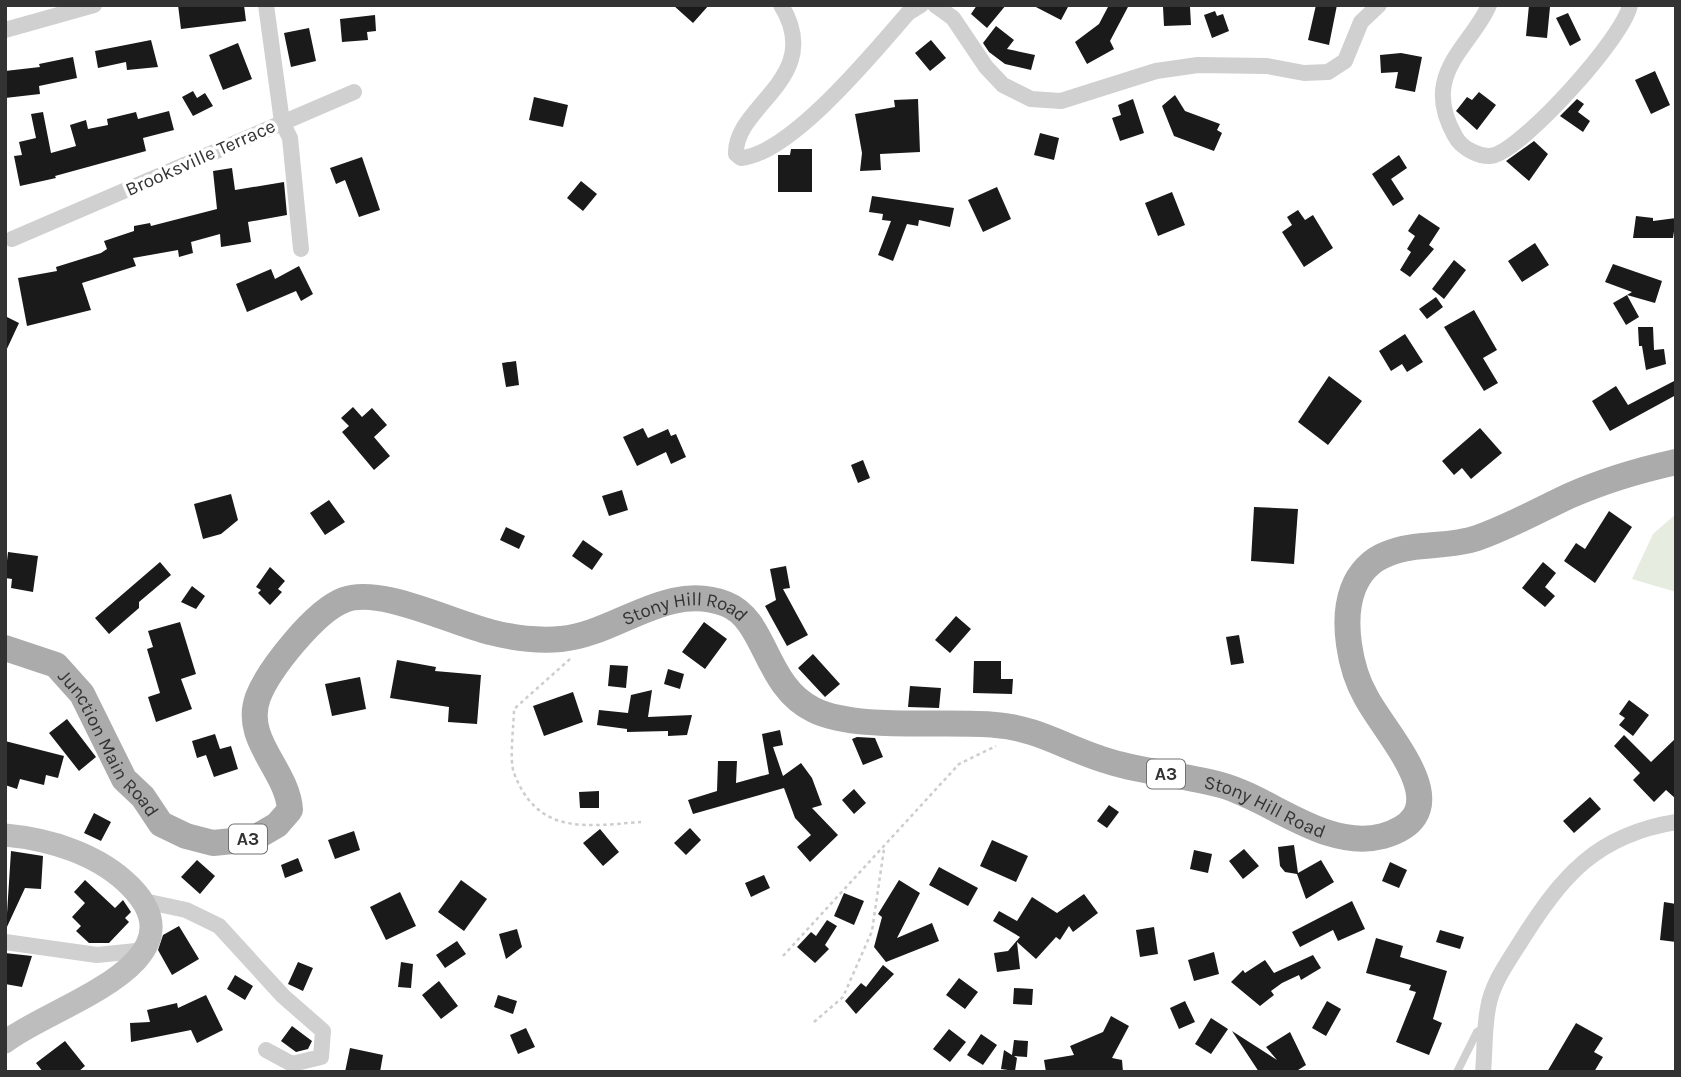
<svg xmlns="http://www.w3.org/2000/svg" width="1681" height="1077" font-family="Karla,sans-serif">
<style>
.green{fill:#e6ecdf}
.building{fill:#1a1a1a}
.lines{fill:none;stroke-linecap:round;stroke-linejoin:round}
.path{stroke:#cdcdcd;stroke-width:2.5;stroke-dasharray:3.5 3.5;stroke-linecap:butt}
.lane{stroke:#d0d0d0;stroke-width:8}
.street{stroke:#d0d0d0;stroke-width:16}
.secondary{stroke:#bdbdbd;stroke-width:23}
.primary{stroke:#ababab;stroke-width:26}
.labels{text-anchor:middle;stroke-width:7;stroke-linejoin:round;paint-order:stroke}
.shield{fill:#fff;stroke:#707070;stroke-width:2}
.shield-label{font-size:18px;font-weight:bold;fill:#333}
.street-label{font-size:19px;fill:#333;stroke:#fff}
</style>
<rect width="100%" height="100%" fill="#fff"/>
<path class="green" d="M1676,514v78l-44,-13 21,-45z"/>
<path class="building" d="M178,5h66l2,16 -65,8z
M673,5h36l-16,18z
M977,5h29l-19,23 -16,-14z
M1032,5h37l-8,15z
M1109,5h20l-19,36 4,8 -27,15 -12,-22 24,-18z
M1316,5h21l-8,40 -21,-5z
M1529,5l21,2 -3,31 -21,-2z
M1163,7h27l1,18 -27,1z
M1215,11l2,5 6,-2 6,17 -17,7 -8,-23z
M1568,13l13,27 -11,6 -14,-28z
M375,15l1,16 -9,1 1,8 -26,2 -2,-23z
M996,26l18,14 -7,9 28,6 -4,15 -26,-6 -16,-12 -6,-9z
M309,28l7,33 -25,6 -7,-34z
M151,40l7,27 -31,3 -1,-8 -28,6 -3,-17z
M931,40l15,18 -16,13 -15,-18z
M238,43l14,36 -29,11 -14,-35z
M1401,53l21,4 -7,35 -20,-4 3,-16 -17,1 -1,-18z
M73,57l4,21 -38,8 1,8 -35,4v-27l35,-4 -1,-3z
M1655,71l15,34 -19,9 -16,-34z
M193,91l4,7 8,-5 8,13 -20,10 -11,-19z
M1479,92l17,13 -19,25 -21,-19 11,-14 5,3z
M1175,95l10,16 35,13 -3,6 5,3 -8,18 -40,-15 -12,-30z
M534,97l34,8 -5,22 -34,-7z
M918,99l2,53 -40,2 1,16 -21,1 2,-18 -7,-39 40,-7 -1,-7z
M1133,99l11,34 -24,8 -8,-23 9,-3 -3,-10z
M1577,99l7,5 -6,8 12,9 -7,11 -23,-16z
M169,111l5,19 -31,8 3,13 -91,25 1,2 -36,8 -6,-30 8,-1 -3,-13 17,-4 -5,-24 12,-2 8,41 25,-7 -6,-21 16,-5 2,9 20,-4 -1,-6 29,-7 2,7z
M1040,133l19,5 -5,22 -20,-5z
M1534,141l14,13 -19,27 -23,-20z
M791,149h21v43h-34v-37h12z
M1399,155l8,13 -16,11 13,20 -11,7 -21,-32z
M362,157l18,53 -21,7 -14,-37 -9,4 -6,-16z
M232,168l3,22 49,-8 3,33 -39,7 3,20 -30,5 -1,-13 -29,8 2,11 -14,4 -1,-7 -45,8 3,8 -54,17 9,27 -64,16 -9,-48 39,-7 -1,-4 45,-14 6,-4 -3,-8 30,-10v-5l16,-3 1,3 66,-17 -4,-38z
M581,181l16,13 -14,17 -16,-13z
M997,187l14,32 -28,13 -15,-32z
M1172,192l13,33 -27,11 -13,-33z
M872,196l82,12 -4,19 -31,-7 -1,6 -11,-2 -14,37 -15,-6 13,-34 -9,-1 1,-6 -14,-2z
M1298,210l7,10 8,-5 20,33 -29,19 -22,-35 10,-7 -5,-8z
M1419,214l21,14 -11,17 5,4 -24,28 -10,-7 11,-18 -4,-3 8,-13 -7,-5z
M1636,216l17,2v3l23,-3 -3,20h-40z
M1535,243l14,22 -27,17 -14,-21z
M1454,260l12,10 -22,29 -12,-10z
M1613,264l49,17 -7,22 -28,-8 5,-3 -27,-10z
M299,266l14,28 -12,7 -5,-10 -49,21 -11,-28 35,-15 4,10z
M1627,295l12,22 -13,8 -13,-22z
M1436,297l7,10 -16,12 -8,-10z
M1474,310l23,40 -14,8 15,25 -14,8 -40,-64z
M5,316l14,7 -14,30z
M1638,327h15l1,23 10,-1 2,15 -20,6 -4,-24h-3z
M1405,334l18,28 -16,10 -5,-8 -11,7 -12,-20z
M516,361l3,24 -13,2 -4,-24z
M1329,376l33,25 -34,44 -30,-23z
M1676,380v15l-66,36 -18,-30 24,-15 12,19z
M353,407l9,10 10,-9 15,17 -13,12 16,19 -16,14 -32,-38 7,-6 -8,-8z
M643,428l5,10 20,-9 3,7 5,-2 10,23 -15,7 -5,-12 -29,14 -14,-29z
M1480,428l22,25 -31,26 -9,-11 -8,7 -12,-14z
M863,460l7,18 -12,5 -7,-18z
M622,490l6,20 -19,6 -7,-20z
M231,494l7,26 -17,14 -18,5 -9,-35z
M329,500l16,22 -20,13 -15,-22z
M1254,507l44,2 -4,55 -43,-3z
M1609,511l23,16 -37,56 -31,-22 12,-18 9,6z
M506,527l19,9 -6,13 -19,-9z
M583,540l20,14 -11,16 -20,-14z
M8,552l30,4 -5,36 -22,-4 1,-9 -7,-1z
M160,562l11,13 -32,27v6l-30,26 -14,-16z
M1543,562l13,11 -11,14 10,9 -10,11 -23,-19z
M786,566l4,22 -7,1 25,46 -21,11 -22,-40 11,-6 -6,-31z
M270,567l15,14 -7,8 4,3 -12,13 -12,-12 3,-3 -5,-3z
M192,586l13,10 -9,13 -15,-7z
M956,616l15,13 -21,24 -15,-13z
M180,622l16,52 -15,5 11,30 -36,13 -8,-25 12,-4 -13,-44 6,-2 -5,-16z
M704,622l23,17 -22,30 -23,-17z
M1239,635l5,28 -13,2 -5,-28z
M813,654l27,30 -15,13 -27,-29z
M397,660l39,7 -1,4 46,4 -4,49 -29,-2 1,-15 -59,-9z
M974,661h27v18h12l-1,15 -39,-1z
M610,665l18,1 -2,22 -18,-2z
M668,669l16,5 -4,15 -16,-5z
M360,677l6,32 -34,7 -7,-32z
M910,686l31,2 -2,20 -31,-1z
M652,690l-4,27 44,-2 -5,20 -19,1v-5l-41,1v-3l-30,-4 2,-15 29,3 3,-18z
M573,692l10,30 -39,14 -11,-30z
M1629,700l20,15 -16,21 -14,-11 6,-7 -6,-4z
M67,719l29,38 -17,14 -30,-38z
M780,730l3,15 -10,2 10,29 18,-13 11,15 10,27 -10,3 26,27 -28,27 -13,-15 14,-12 -16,-17 -11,-30 -91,26 -5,-14 29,-9 1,-30h19l-1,22 33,-9 -7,-40z
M215,734l5,15 11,-3 7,23 -24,8 -8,-22 -9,3 -5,-17z
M1624,735l27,27 25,-24v61l-10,-9 -12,12 -21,-22 7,-7 -26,-27z
M857,737l18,1 8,19 -20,8 -11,-26z
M5,741l59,15 -6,22 -12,-3 -2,10 -24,-6 -3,10 -12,-4z
M854,789l12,14 -12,11 -12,-14z
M599,791v17h-19l-1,-16z
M1590,797l11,12 -27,24 -11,-12z
M1109,805l10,7 -12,16 -10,-7z
M94,813l17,9 -10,19 -17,-8z
M690,828l11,12 -15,15 -12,-12z
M600,829l19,23 -16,14 -20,-23z
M354,831l6,19 -25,9 -7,-19z
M992,840l36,16 -12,26 -36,-16z
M1294,845l4,28 23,-13 13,22 -28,17 -9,-25 -12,-2 -5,-6 -2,-19z
M1244,849l15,17 -16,13 -14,-18z
M1194,850l18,4 -4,19 -18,-4z
M11,851l32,5 -2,33 -16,-1 -19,41z
M298,858l5,13 -18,7 -4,-13z
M197,860l18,16 -15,18 -19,-17z
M1390,862l17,8 -8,18 -17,-7z
M939,867l39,21 -10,18 -39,-21z
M764,875l6,13 -19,9 -6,-14z
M85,880l30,28 8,-8 8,12 -6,6 4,4 -20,21h-20l-13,-12 5,-5 -9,-9 13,-14 -11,-11z
M461,880l26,19 -23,32 -26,-19z
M899,880l21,13 -23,45 35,-15 7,18 -53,21 -12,-15 8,-30 -4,-3z
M400,892l16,34 -30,14 -16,-33z
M844,893l20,8 -10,24 -20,-9z
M1084,894l14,19 -25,19 -4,-6 -9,14 -4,-3 -20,22 -19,-17 3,27 -23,3 -3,-19 14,-2 12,-14 -27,-16 6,-10 18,10 15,-24 25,16z
M1352,901l13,28 -27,12 -5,-11 -33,17 -8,-15z
M1664,902l12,2v38l-16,-2z
M827,920l10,6 -12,19 4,4 -14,14 -18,-16 14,-15 5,4z
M179,926l20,33 -27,16 -14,-25 5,-15z
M1154,927l4,27 -18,3 -4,-27z
M517,929l5,18 -16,12 -7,-25z
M1440,930l24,7 -4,12 -24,-7z
M1376,938l27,8 -3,11 47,14 -14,48 9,4 -13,32 -33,-13 20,-50 -7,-2 2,-5 -45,-12z
M457,941l9,13 -21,14 -9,-13z
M1214,952l5,22 -25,7 -6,-21z
M5,953l27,3 -10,31 -17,-3z
M1313,955l8,13 -20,12 -2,-5 -17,8 -11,8 3,4 -14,11 -29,-24 12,-12 2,3 20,-13 9,13z
M298,962l15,6 -10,23 -15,-7z
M401,962l12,2 -2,24 -13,-1z
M883,965l11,9 -38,40 -11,-13 16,-18 5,4z
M235,975l18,11 -8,14 -18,-11z
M959,978l19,14 -13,17 -19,-14z
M439,981l19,25 -17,13 -19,-24z
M1014,988l19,1 -1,16 -19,-1z
M206,995l17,35 -26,13 -6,-13 -60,12 -1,-19 20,-1 -3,-12 30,-7 1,5z
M498,995l19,6 -4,13 -19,-7z
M1185,1001l10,21 -16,7 -9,-21z
M1327,1001l14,8 -15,27 -14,-8z
M1111,1016l18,10 -17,32 10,2 1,12h-77l-2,-12 30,-5 -4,-9 33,-14z
M1211,1018l17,11 -17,25 -16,-10z
M1576,1023l27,15 -9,14 9,5 -9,15h-47z
M292,1026l20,15 -4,8 -12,3 -15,-11z
M526,1028l9,19 -17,7 -8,-19z
M949,1029l17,13 -16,20 -17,-13z
M1232,1031l45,29 -11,-13 24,-15 16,33 -11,7h-36z
M981,1034l16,11 -14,20 -16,-10z
M1014,1040l14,1 -1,16 -13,-1 3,2 -2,13 -14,-2 3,-19 8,5z
M65,1041l20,25 -7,6h-35l-7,-9z
M350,1048l33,7 -3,17h-35z"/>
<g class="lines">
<path class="path" d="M570,659l-56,50c0,15 -5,51 0,64 24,63 72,53 127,49
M783,956l176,-192 37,-18
M814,1022l29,-25 29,-66 12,-82"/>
<path class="lane" d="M1457,1072l20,-40 7,-4"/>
<path class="street" d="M266,5l16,117 8,16 11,111
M781,5c45,73 -47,100 -45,149l5,4c50,-4 134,-107 167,-145l13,-8
M935,5l18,13 33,49 17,18 28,14 30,2 95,-30 42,-6 69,1 37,7 24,-1 17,-11 16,-39 18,-17
M1489,5c-11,27 -39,49 -45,79 -4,19 2,36 11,52 6,12 26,23 40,19 31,-10 129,-118 135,-150
M5,30l89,-25
M12,239l342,-147
M144,901l42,9 33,16 64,70 40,35 -2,26 -29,7 -26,-14
M5,942l92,13 49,-5
M1483,1072c2,-21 1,-44 5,-64 4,-25 20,-46 33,-67 41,-65 75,-106 155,-119"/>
<path class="secondary" d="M5,835c44,4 94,19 126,52 75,77 -81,119 -126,155"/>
<path class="primary" id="s1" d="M5,648l51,17 26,29 42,85 19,18 18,27 25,12 27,7 40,-4 24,-14 13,-15c-2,-40 -48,-70 -32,-113 11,-28 57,-86 86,-97 36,-14 108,23 146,32 23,6 48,9 71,7 56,-5 106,-58 165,-35 41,16 38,82 88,106 42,21 133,10 182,15 42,3 75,26 115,37 36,11 74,13 110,23 51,14 105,66 162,51 81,-23 4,-99 -17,-139 -16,-28 -25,-76 -13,-108 6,-16 18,-29 34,-35 28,-12 61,-6 90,-16 32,-11 62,-28 92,-42 34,-15 71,-26 107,-34"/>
</g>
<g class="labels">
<g class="shield">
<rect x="1147" y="759.5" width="38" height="29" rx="5"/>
<rect x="229" y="824.5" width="38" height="29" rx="5"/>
</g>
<g class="shield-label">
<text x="1166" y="780">A3</text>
<text x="248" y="845">A3</text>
</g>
<g class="street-label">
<text transform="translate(200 157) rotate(-24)" y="7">Brooksville Terrace</text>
<text dy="7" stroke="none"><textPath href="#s1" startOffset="996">Stony Hill Road</textPath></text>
<text dy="7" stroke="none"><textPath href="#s1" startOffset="149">Junction Main Road</textPath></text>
<text dy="7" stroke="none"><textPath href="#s1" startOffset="1645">Stony Hill Road</textPath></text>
</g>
</g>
<rect width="1681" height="1077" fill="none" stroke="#333333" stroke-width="14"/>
</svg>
